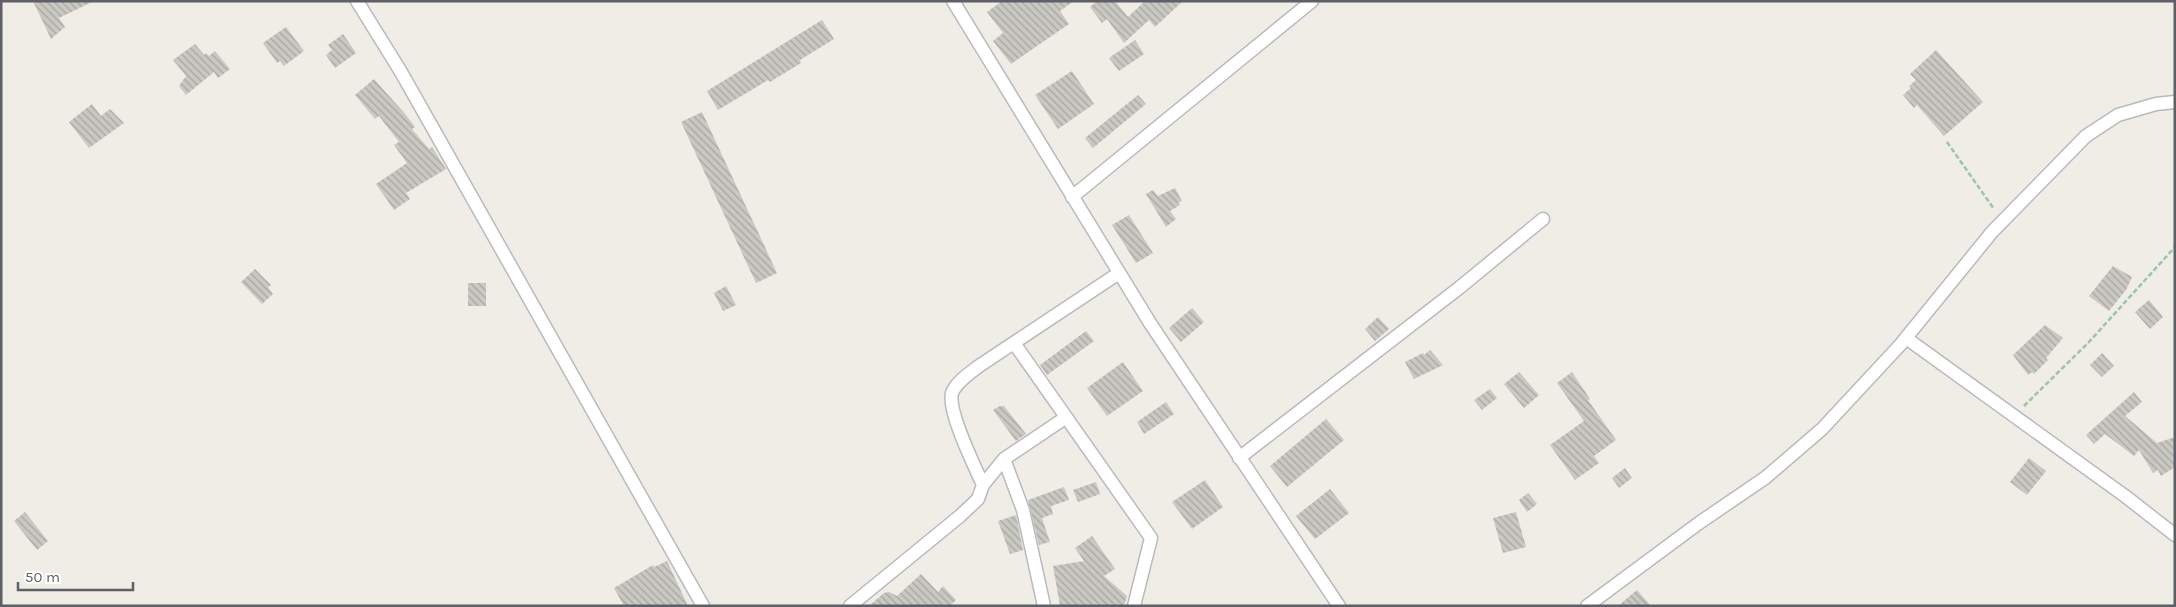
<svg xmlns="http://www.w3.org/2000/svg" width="2176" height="607" font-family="Karla,sans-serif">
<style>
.building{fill:url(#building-back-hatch)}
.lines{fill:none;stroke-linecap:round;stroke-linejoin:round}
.street-casing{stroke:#b8babf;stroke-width:15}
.path{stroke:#9bc4a9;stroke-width:2.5;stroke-dasharray:5 2.5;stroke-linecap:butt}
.street{stroke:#fff;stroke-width:12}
</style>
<defs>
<pattern id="building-back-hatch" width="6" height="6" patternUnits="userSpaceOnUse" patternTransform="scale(1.25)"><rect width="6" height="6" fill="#cac8c2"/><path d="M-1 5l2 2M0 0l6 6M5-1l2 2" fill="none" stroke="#a7a6a1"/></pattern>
</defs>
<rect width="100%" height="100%" fill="#efede5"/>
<path class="building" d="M33,1h61l-35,17 6,9 -14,12z
M1002,1h72l-14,10 9,13 -58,40 -18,-23 10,-8 -16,-21z
M1097,1h18l13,16 17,-16h38l-28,26 -6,-7 -25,23 -17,-24 -5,4 -12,-16z
M822,20l12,19 -34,21 1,3 -31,19 -2,-2 -50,30 -11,-19z
M286,27l18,24 -20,15 -4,-5 -3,2 -14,-20z
M343,34l13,19 -21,15 -9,-13 6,-5 -4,-5z
M1135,40l9,14 -25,17 -10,-13z
M195,44l9,11 2,-2 3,3 6,-5 15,18 -12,9 -4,-6 -28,23 -7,-9 7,-10 -13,-16z
M1936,50l47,52 -39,34 -27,-31 -3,3 -11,-13 8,-7 -2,-2 7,-6 -6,-6z
M1072,71l22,33 -36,25 -23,-34z
M374,79l32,36 9,12 -3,2 17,20 3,-2 14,22 -40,24 4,6 -16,11 -18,-26 31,-21 -13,-18 5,-3 -20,-26 -4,3 -20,-24z
M1138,95l8,9 -53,44 -8,-10z
M92,104l9,12 9,-7 14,14 -35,25 -20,-26z
M702,112l75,161 -21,10 -75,-161z
M1175,188l7,13 -4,2 2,2 -10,6 6,8 -10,8 -20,-33 7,-4 5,6z
M1129,215l24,38 -17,10 -24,-38z
M2113,266l19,11 -6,13 -17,21 -20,-15z
M255,269l16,16 -3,2 5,7 -11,10 -21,-22z
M468,283h18v23h-18z
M726,286l10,19 -13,6 -9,-18z
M2149,300l14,17 -13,12 -15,-17z
M1192,308l12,14 -23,20 -12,-14z
M1378,317l11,12 -14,12 -10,-12z
M2045,325l18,13 -17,20 2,2 -14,14 -2,-2 -4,3 -15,-20z
M1086,331l8,10 -47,34 -7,-10z
M1430,350l13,15 -29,14 -9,-17 18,-9 1,2z
M2102,353l12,13 -12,11 -12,-12z
M1123,362l20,29 -36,25 -20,-28z
M1519,372l20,23 -15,13 -20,-24z
M1572,372l18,27 -2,1 28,40 -22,16 5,7 -24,17 -25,-35 34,-24 -27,-38z
M1490,389l7,9 -15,12 -8,-10z
M2134,392l8,10 -17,14 32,27 18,-6v30l-14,9 -3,-6 -5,3 -14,-23 -5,6 -29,-22 -11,10 -8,-9z
M1166,402l8,12 -30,20 -7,-12z
M1000,406h4l22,28 -10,7 -23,-31z
M1326,419l18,21 -57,47 -17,-21z
M2029,458l17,13 -19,24 -17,-13z
M1625,468l7,10 -13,10 -7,-10z
M1205,480l18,27 -31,22 -20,-27z
M1096,482l4,12 -22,8 -5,-12z
M1064,487l5,13 -18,6 2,8 -11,4 8,24 -11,3 -11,-45z
M1330,489l19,24 -34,26 -19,-23z
M1528,493l9,11 -10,8 -8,-12z
M25,512l23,29 -11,9 -23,-29z
M1516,512l10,35 -23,6 -10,-35z
M1016,515l7,35 -13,4 -12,-33z
M1092,536l23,33 -11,7 23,20 -3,10h-64l-7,-40 31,-5 -9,-13z
M667,561l21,45h-64l-10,-18 39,-23 1,2z
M921,574l17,18 5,-6 13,14 -6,6h-81l15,-13 5,-1 8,4z
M1637,590l14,16h-33z"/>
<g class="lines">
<defs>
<path id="street" d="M357,1l44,71 302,534
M953,1l197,322 189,283
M1072,197l240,-196
M1906,338l219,158 50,39
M1014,343l137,195 -17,68
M1239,458l220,-170 84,-69
M1004,459l19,51 21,96
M983,485l21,-26 61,-41
M850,606l110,-90 18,-17 5,-14c-8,-18 -36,-74 -31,-92 4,-11 18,-20 27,-27l140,-93
M1587,606l112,-83 66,-45 57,-49 79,-85 91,-112 94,-96 32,-21 38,-11 19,-2"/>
</defs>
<use href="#street" class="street-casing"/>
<path class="path" d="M1947,142l47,67
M2024,406l64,-63 87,-96"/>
<use href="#street" class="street"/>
</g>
<rect width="2176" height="607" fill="none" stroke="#5d6065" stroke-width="5"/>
<path d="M18 582v8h115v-8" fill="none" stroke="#5d6065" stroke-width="2.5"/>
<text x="25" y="582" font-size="15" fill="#5d6065" stroke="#ffffff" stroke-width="4" paint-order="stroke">50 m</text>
</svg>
